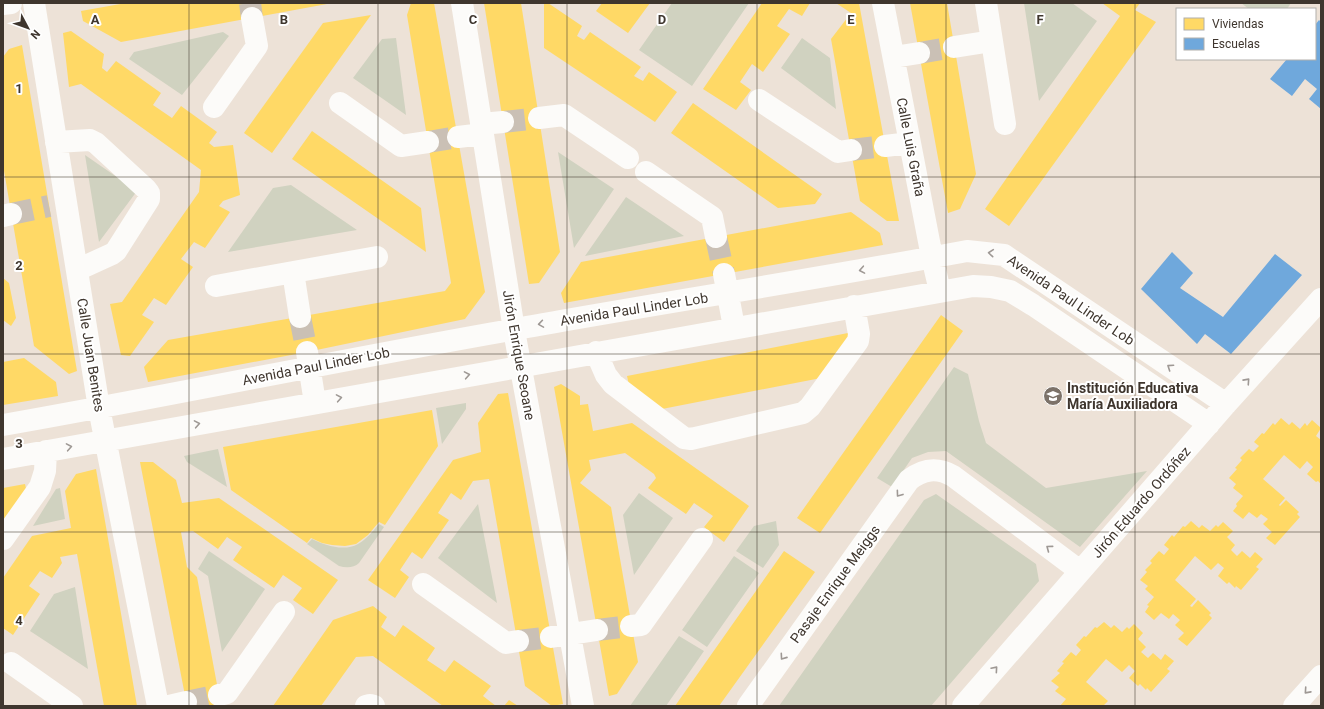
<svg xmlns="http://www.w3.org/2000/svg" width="1324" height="709" font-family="Roboto,sans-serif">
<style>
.green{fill:#d0d2c0}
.homes{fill:#ffd966}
.schools{fill:#6fa8dc}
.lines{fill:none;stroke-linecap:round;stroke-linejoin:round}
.minor-tunnel{stroke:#cac0b5;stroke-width:22;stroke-dasharray:22 11;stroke-linecap:butt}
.minor{stroke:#fcfbf9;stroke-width:22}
.oneway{stroke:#9e9894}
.grid{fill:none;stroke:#3f362e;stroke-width:1;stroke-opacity:0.55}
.labels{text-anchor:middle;stroke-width:4;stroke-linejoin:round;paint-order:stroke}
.street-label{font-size:14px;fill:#3f362e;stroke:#fff}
.poi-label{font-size:14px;font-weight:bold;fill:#3f362e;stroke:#fff;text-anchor:start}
.grid-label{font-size:13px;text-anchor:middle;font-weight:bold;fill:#3f362e;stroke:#fff;stroke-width:4;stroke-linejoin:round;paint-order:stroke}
</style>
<rect width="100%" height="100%" fill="#ede2d7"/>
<path class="green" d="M672,3h77l-57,83 -53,-36z
M1024,3h48l25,18 -58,80z
M1241,3h50l-4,6h-38z
M223,32l6,4 -47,59 -53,-36 5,-7z
M396,38l10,77 -53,-37 29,-39z
M802,38l28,20 6,51 -55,-41z
M558,152l56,37 -40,59z
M85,155l52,36 -38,51z
M291,185l66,45 -129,22 45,-64z
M626,197l58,39 -99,20z
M954,367l14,7 11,47 7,22 60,45 101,-17 -67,76 -134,-96 -18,1 -16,6 -20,29 -15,-9z
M466,403v6l-24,35 -6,-36z
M218,449l9,38 -40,-25 -3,-6z
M60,488l5,31 -32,7 23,-37z
M639,493l34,25 -39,57 -11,-60z
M936,494l100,70 3,17 -108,125h-152l145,-206z
M478,504l19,99 -59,-45z
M776,521l3,24 -16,23 -27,-17 18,-25z
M379,524l5,3 -25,36c-5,5 -13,5 -20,3l-32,-22 5,-5c12,6 32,13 46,5 9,-5 15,-13 21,-20z
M209,551l56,38 -43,63 -14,-76 -10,-7z
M734,556l25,17 -52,74 -25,-17z
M75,587l13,82 -58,-38 24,-37z
M679,636l25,15 -38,55h-36z"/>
<path class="homes" d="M126,3h200l1,1 -206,38 -38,-21 -2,-10z
M411,3h23l51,289 -20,27 -158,33 -159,30 -4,-15 24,-27 277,-49 6,-8 -44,-268z
M484,3h37l39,249 -21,31 -10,1z
M544,3h4l34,23 -5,10 7,4 6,-8 51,35 -7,9 9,5 6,-9 28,20 -22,30 -111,-74z
M602,3h48l-22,30 -32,-22z
M762,3h48l-8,13 -13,-7 -12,17 13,8 -27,38 -11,-8 -12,18 11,8 -15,20 -33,-21z
M836,3h23l40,218h-12l-27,-20 -29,-162 20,-26z
M910,3h37l29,171 -16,35 -12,4z
M1102,3h38l-5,7 21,12 -147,204 -24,-17 135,-193z
M371,15l-99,138 -28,-20 79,-110z
M71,31l33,23 -2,14 5,4 9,-11 45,32 -8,12 19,13 9,-12 36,26 -8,11 5,4 19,-2 7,50 -17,6 -4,5 11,6 -25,36 -11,-6 -13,17 12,8 -27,38 -12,-7 -12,17 12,7 -24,34 -9,-1 -11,-51 12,-2 77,-110 2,-22 -120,-86 -12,3 -6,-54z
M22,45l55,326 -8,3 -35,-28 -31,-181v-108l6,-8z
M693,103l129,91 -7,10 -37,4 -107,-75z
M312,131l109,77 5,44 -134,-93z
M851,212l29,21 3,12 -319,58 -3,-10 20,-31z
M3,278l6,5 7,35 -5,8 -8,-6z
M941,315l22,16 -143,202 -23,-15z
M848,333v9l-27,36 -159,31 -33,-24 -2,-9z
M24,358l32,24 2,14 -55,9v-43z
M561,384l19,12v9l8,-1 5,27 39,-8 117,83 -25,36 -20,-15 9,-11 -19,-13 -8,11 -38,-26 8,-10 -2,-4 -29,-21 -36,7 2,10 -11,13 31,24 27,155 -21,32 -8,2 -55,-309z
M508,393l55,311 -11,2 -27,-20 -36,-207 -16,2 -12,19 -10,-7 -13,20 11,7 -27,39 -10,-7 -12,18 9,7 -14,21 -27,-18 85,-120 28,-8 -3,-29 20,-29z
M432,410l6,36 -53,79 -6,-3 -11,13 -12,9 -11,2 -13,-1 -10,-2 -11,-5 -4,5 -76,-53 -8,-43z
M1281,418l8,7 3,-3 8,7 5,-6 2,3 5,-6 9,8 -5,8 5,4v7l-1,1 1,2v34l-3,-3 -2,1 -9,-8 6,-7 -6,-6 -7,8 -16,-14 -21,24 22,19 -6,7 1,1 6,-6 13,12 -2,2 3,3 -25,28 -9,-7 6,-6 -9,-8 5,-5 -7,-5 -4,4 -8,-6 -6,7 -10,-8 4,-5 -1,-2 7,-8 -10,-8 3,-4 -7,-6 8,-9 -2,-1 7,-8 -2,-2 9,-9 4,3 6,-6 -5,-4 8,-9 2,1 9,-11 2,2z
M140,462h13l23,18 6,23 37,-5 119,82 -25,34 -20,-14 9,-12 -19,-13 -9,13 -41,-28 9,-13 -15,-10 -9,12 -25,-18 -12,1 6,35 10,10 24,129h-34z
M96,469l41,237h-33l-27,-152 -17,3 2,6 -10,15 -12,-7 -11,15 11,8 -27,41 -10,-7v-50l29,-42 39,-8 -6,-37 11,-17z
M25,484l2,9 -24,32v-37z
M1191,521l8,7 3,-3 8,6 6,-6 2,2 5,-5 10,9 -6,6 8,8 -4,5 6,6 5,-5 8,7 5,-6 8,7 -7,8 3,2 -18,21 -5,-4 -1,2 -6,-6 -2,2 -9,-8 6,-8 -6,-5 -7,7 -16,-14 -20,24 21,19 -6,7 2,1 6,-7 13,13 -2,2 3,3 -25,28 -9,-7 6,-6 -9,-8 5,-5 -7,-6 -4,5 -8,-6 -7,7 -9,-8 4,-6 -2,-1 7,-8 -9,-8 3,-3 -8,-6 7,-8 -2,-2 7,-7 -2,-2 9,-10 5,4 5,-6 -5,-4 8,-10 2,2 9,-11 2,1z
M784,551l31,21 -96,134h-44z
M373,606l14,11 -6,10 14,10 8,-12 32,23 -8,12 18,12 9,-12 37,26 -8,10 13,10h-53l-70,-50 -17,1 -35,49h-48l60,-86z
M1104,622l7,6 3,-3 8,7 5,-5 2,2 5,-5 9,9 -5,6 8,8 -5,5 7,6 5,-5 8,7 4,-6 9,7 -7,8 3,2 -19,21 -4,-4 -1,2 -6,-6 -2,2 -9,-8 6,-7 -6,-6 -7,7 -16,-13 -20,23 22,19 -5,5h-43l6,-7 -11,-8 4,-4 -8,-6 9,-8 -3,-2 7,-8 -2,-1 9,-10 5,4 5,-6 -5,-5 8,-9 2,1 9,-10 2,1z
M509,700l9,6h-14z"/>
<path class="schools" d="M1319,20l2,2v87l-12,-10 8,-10 -12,-10 -13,17 -22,-17 17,-20h28v-34z
M1172,252l21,21 -13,15 43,29 52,-63 27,21 -71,79 -26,-20 -8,10 -56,-55z"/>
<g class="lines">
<path class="minor-tunnel" d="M250,3l2,15
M919,53l35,-6
M503,122l36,-4
M428,142l30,-5
M851,150l34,-4
M11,214l38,-8
M716,237l8,37
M300,317l7,35
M597,630l34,-4
M518,641l33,-4
M186,702l33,-7"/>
<path class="minor" d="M34,3l65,405 59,298
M462,3l53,333 68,370
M883,3l49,254 8,34
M986,3l19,121
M3,4l8,-1
M954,47l38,-6
M894,57l25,-4
M759,100l79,52 13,-2
M340,103l61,43 27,-4
M214,107l43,-61 -5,-28
M539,118l25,-3 64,43
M481,124l22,-2
M458,137l25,-3
M56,142l34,-2 6,3 50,46 3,4v6l-33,52 -4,3 -35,16
M885,146l25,-3
M646,172l66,45 4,20
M3,216l8,-2
M293,272l7,45
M724,274l10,53
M216,286l161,-29
M307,352l8,51
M596,352l10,23 7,9 71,54 7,1 112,-26 7,-6 48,-66 1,-7 -5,-28
M3,425c171,-30 341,-66 513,-96 150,-27 301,-50 451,-78l37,4 222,149
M3,459l970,-173 18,1 19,4 23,14 176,119
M3,539l37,-52 5,-16 1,-20
M423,584l83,59 12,-2
M631,626l10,-1 61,-86
M551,637l46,-7
M11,663l61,43
M219,695l8,-2 57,-81
M169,706l17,-4
M366,706l4,-1 4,1
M748,706l161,-226c14,-11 28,-13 44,-4l127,95
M963,706l263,-302 95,-105
M1294,706l27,-30"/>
</g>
<defs><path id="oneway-chevron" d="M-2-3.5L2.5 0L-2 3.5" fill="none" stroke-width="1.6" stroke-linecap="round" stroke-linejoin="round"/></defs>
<g class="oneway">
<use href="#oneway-chevron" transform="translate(991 253) rotate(-175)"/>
<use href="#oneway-chevron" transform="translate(862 270) rotate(170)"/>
<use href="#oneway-chevron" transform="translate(541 324) rotate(171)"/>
<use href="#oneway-chevron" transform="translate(1170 367) rotate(-146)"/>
<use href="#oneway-chevron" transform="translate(467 375) rotate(-10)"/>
<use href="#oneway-chevron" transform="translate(1247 381) rotate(-48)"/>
<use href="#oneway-chevron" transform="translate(339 398) rotate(-10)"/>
<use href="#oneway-chevron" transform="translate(197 424) rotate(-10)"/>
<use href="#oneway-chevron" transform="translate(69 447) rotate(-10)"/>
<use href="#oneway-chevron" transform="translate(899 494) rotate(126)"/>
<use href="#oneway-chevron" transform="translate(1049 548) rotate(-143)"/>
<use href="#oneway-chevron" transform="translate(783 657) rotate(125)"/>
<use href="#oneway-chevron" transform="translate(995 669) rotate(-49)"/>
<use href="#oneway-chevron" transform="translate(1307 691) rotate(132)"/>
</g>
<path class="grid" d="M189,3v703M378,3v703M567,3v703M757,3v703M946,3v703M1135,3v703M3,177h1318M3,354h1318M3,532h1318"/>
<defs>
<symbol id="school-disc" viewBox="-11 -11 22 22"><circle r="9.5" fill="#7c7269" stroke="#fff"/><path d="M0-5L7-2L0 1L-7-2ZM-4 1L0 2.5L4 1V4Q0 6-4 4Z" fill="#fff"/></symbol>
</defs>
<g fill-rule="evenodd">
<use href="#school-disc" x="1042" y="385" width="22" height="22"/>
</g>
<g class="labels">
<g class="street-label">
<text transform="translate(911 147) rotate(79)" y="5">Calle Luis Graña</text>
<text transform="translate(1071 300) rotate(34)" y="5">Avenida Paul Linder Lob</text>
<text transform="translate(634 309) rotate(-9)" y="5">Avenida Paul Linder Lob</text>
<text transform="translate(91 355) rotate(81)" y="5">Calle Juan Benites</text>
<text transform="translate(519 355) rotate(80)" y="5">Jirón Enrique Seoane</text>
<text transform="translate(316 366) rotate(-11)" y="5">Avenida Paul Linder Lob</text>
<text transform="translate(1141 502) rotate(-49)" y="5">Jirón Eduardo Ordóñez</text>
<text transform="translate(835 584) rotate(-54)" y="5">Pasaje Enrique Meiggs</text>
</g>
<g class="poi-label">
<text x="1067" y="393">Institución Educativa<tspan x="1067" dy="16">María Auxiliadora</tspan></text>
</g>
</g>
<g class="grid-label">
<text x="95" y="24">A</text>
<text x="284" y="24">B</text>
<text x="473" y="24">C</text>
<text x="662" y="24">D</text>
<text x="851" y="24">E</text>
<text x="1040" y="24">F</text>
<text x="19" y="93">1</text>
<text x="19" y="270">2</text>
<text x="19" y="448">3</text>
<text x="19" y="625">4</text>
</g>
<rect width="1324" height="709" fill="none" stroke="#3f362e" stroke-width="8"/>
<rect x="1176" y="8" width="140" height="52" fill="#ffffff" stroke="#b2afab"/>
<rect x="1184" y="18" width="20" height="12" fill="#ffd966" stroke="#b2afab"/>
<text x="1212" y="28" font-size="12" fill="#3f362e">Viviendas</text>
<rect x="1184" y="38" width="20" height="12" fill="#6fa8dc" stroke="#b2afab"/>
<text x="1212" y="48" font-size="12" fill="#3f362e">Escuelas</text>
<g transform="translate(28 28) rotate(131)" stroke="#ffffff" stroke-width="3" paint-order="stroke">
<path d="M0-3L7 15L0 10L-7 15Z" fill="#3f362e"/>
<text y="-6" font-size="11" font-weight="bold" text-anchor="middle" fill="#3f362e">N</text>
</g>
</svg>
